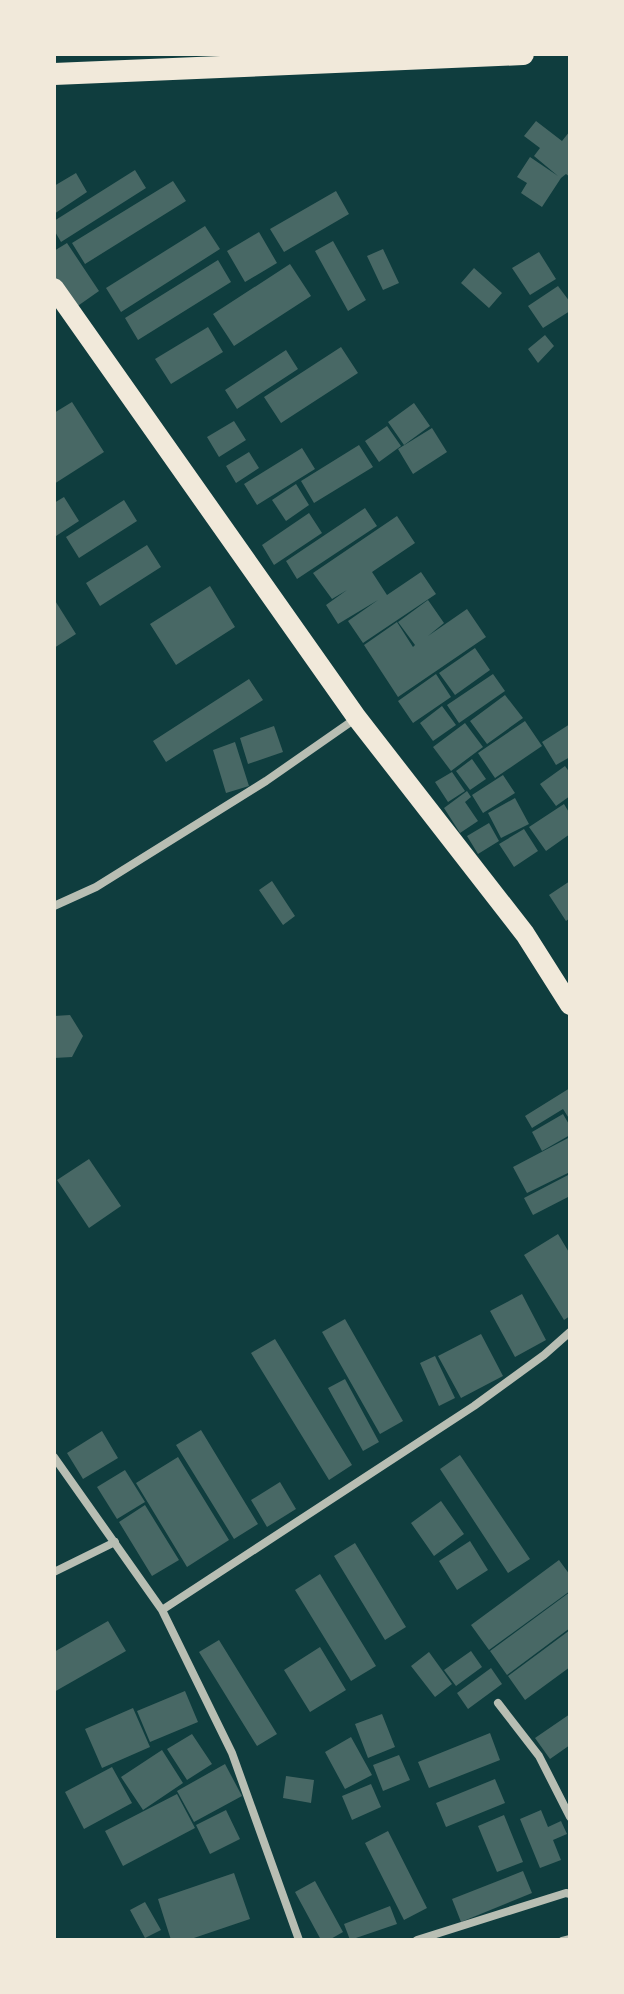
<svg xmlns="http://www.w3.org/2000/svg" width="624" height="1994" font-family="Georgia,serif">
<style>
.building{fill:#486865}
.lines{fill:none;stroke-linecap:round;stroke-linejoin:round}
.service{stroke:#b8beb3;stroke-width:6}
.minor{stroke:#b8beb3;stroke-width:8}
.primary{stroke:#f1e9da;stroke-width:20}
.trunk{stroke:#f1e9da;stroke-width:22}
</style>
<rect width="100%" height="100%" fill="#0f3d3e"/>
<path class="building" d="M536,121l26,20 8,-10v46l-4,-3 -5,4 -19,29 -21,-14 6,-10 -10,-6 13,-20 28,19 -24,-20 6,-8 -16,-12z
M135,170l11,18 -85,54 -7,-12v-9z
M76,173l11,19 -33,22v-28z
M173,181l13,20 -101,63 -13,-21z
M336,191l13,23 -65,38 -14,-23z
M205,226l15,23 -99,63 -15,-24z
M259,232l18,31 -32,19 -18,-31z
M333,241l33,59 -18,11 -33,-60z
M67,243l32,48 -27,19 -18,-28v-31z
M383,249l16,34 -16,7 -16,-34z
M539,252l17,27 -26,16 -18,-27z
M218,260l13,22 -93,58 -13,-22z
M290,264l21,32 -77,50 -21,-32z
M474,268l28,25 -13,15 -28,-25z
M558,286l12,16v9l-27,17 -15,-22z
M208,327l15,25 -52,32 -16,-25z
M545,335l9,11 -16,17 -10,-14z
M341,347l17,26 -77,50 -17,-26z
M286,350l12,19 -61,40 -12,-19z
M72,402l32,50 -50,32v-71z
M414,403l16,23 -26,19 -16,-23z
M234,421l12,19 -27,17 -12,-20z
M387,426l14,20 -22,16 -14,-21z
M432,428l15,24 -34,22 -15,-25z
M359,445l14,22 -59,36 -13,-22z
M302,448l13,21 -58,36 -13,-21z
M249,452l10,16 -23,15 -10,-17z
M296,484l13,21 -23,16 -14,-21z
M64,497l15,24 -23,15 -2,-4v-29z
M124,500l13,21 -58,37 -13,-21z
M365,508l12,18 -80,53 -11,-18z
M309,513l13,20 -48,32 -12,-20z
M397,516l18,27 -43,29 15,23 34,-23 15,22 -73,49 -15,-22 30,-21 -40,24 -12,-19 21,-15 -15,9 -19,-26z
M147,545l14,22 -61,39 -14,-23z
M210,586l25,41 -59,38 -26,-41z
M54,599l22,35 -22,14z
M428,600l16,23 -16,13 39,-27 19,28 -88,60 -34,-52 33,-23 16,25 2,-2 -17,-23z
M475,648l15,22 -35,25 -16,-22z
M436,674l15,23 -38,26 -15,-22z
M493,674l12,17 -46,32 -12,-18z
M249,679l14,21 -97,62 -13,-21z
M505,695l18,23 -36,26 -17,-23z
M442,706l14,19 -23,16 -13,-18z
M525,721l17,25 -47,32 -17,-25z
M465,723l18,24 -32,24 -18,-24z
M570,724v33l-14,8 -14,-23z
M274,726l9,26 -35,12 -8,-26z
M235,742l14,44 -23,7 -13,-43z
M472,759l14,20 -16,11 -14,-19z
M565,766l5,7v23l-14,10 -16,-22z
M452,772l13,19 -17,11 -13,-20z
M503,775l12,18 -32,20 -11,-18z
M467,791l4,6 -6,5 13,19 -18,12 -16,-25z
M515,798l14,26 -28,14 -13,-25z
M564,804l6,10v20l-24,17 -17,-24z
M489,823l10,18 -21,13 -11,-18z
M524,829l14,22 -24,16 -15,-23z
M272,881l23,35 -12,9 -24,-35z
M570,881v37l-4,3 -17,-26z
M70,1015l13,21 -11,21 -18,1v-42z
M570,1088v32l-7,-11 -31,19 -7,-12z
M563,1114l7,12v9l-28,16 -10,-19z
M570,1137v35l-43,21 -14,-26z
M89,1159l32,47 -32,22 -32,-48z
M570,1174v22l-37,19 -9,-17z
M558,1234l12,20v62l-6,4 -40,-65z
M522,1294l24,46 -31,17 -25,-46z
M345,1319l58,102 -23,13 -58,-102z
M481,1334l22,42 -42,22 -23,-42z
M275,1339l77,126 -23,15 -78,-127z
M435,1356l20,42 -16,8 -19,-43z
M345,1379l34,63 -16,9 -35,-63z
M201,1430l57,94 -24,15 -58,-94z
M102,1431l16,27 -35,21 -16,-26z
M460,1455l70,104 -22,14 -68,-104z
M178,1457l51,83 -42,27 -51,-84z
M125,1470l20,32 -28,17 -20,-32z
M280,1482l16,27 -29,18 -16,-27z
M441,1501l23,33 -30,22 -23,-33z
M145,1505l34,55 -27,16 -33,-54z
M470,1541l18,29 -31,20 -18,-29z
M355,1543l51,84 -21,13 -51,-84z
M559,1560l11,15v16l-81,59 -18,-25z
M320,1574l56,92 -25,15 -56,-91z
M570,1592v36l-63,47 -17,-24z
M108,1621l18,30 -72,41v-40z
M570,1630v37l-45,33 -17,-24z
M219,1640l58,94 -20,12 -58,-94z
M320,1647l26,43 -36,22 -26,-42z
M471,1651l11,16 -26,19 -12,-16z
M429,1652l23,32 -17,13 -24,-31z
M491,1668l11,16 -34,25 -11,-16z
M185,1691l13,31 -48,20 -13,-31z
M133,1708l17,39 -48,21 -17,-39z
M382,1714l13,33 -27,11 -13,-34z
M570,1714v31l-20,14 -15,-21z
M490,1733l10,27 -71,28 -11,-26z
M192,1734l20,30 -25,16 -20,-31z
M351,1737l21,38 -27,14 -20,-37z
M162,1750l21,33 -40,27 -22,-33z
M399,1755l11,25 -27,11 -10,-26z
M225,1764l17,32 -48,26 -17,-31z
M112,1767l20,36 -48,26 -19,-37z
M286,1776l28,4 -3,23 -28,-5z
M495,1779l10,24 -59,24 -10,-24z
M371,1784l10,23 -29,13 -10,-24z
M177,1794l18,34 -72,38 -18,-35z
M226,1810l14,29 -30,15 -14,-29z
M541,1810l7,17 13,-6 6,13 -14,6 8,20 -21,8 -20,-49z
M504,1815l19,47 -26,10 -19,-46z
M388,1831l39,77 -23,12 -39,-77z
M523,1871l9,22 -71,29 -9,-23z
M234,1873l16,46 -62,21h-17l-13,-41z
M315,1881l28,51 -14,8h-8l-26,-48z
M145,1902l16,28 -16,8 -15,-28z
M390,1906l7,18 -47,16 -6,-16z"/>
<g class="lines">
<path class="service" d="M562,1940l8,-2"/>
<path class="minor" d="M54,906l42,-19 170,-106 89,-62
M54,1457l108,153 70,143 67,187
M54,1572l61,-30
M162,1610l312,-204 70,-51 26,-23
M498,1703l41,53 31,61
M417,1940l149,-47 4,1"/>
<path class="primary" d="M54,288l303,430 168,216 45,71"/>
<path class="trunk" d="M54,74l469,-20"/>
</g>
<rect width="624" height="1994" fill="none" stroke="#f1e9da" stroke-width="112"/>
</svg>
